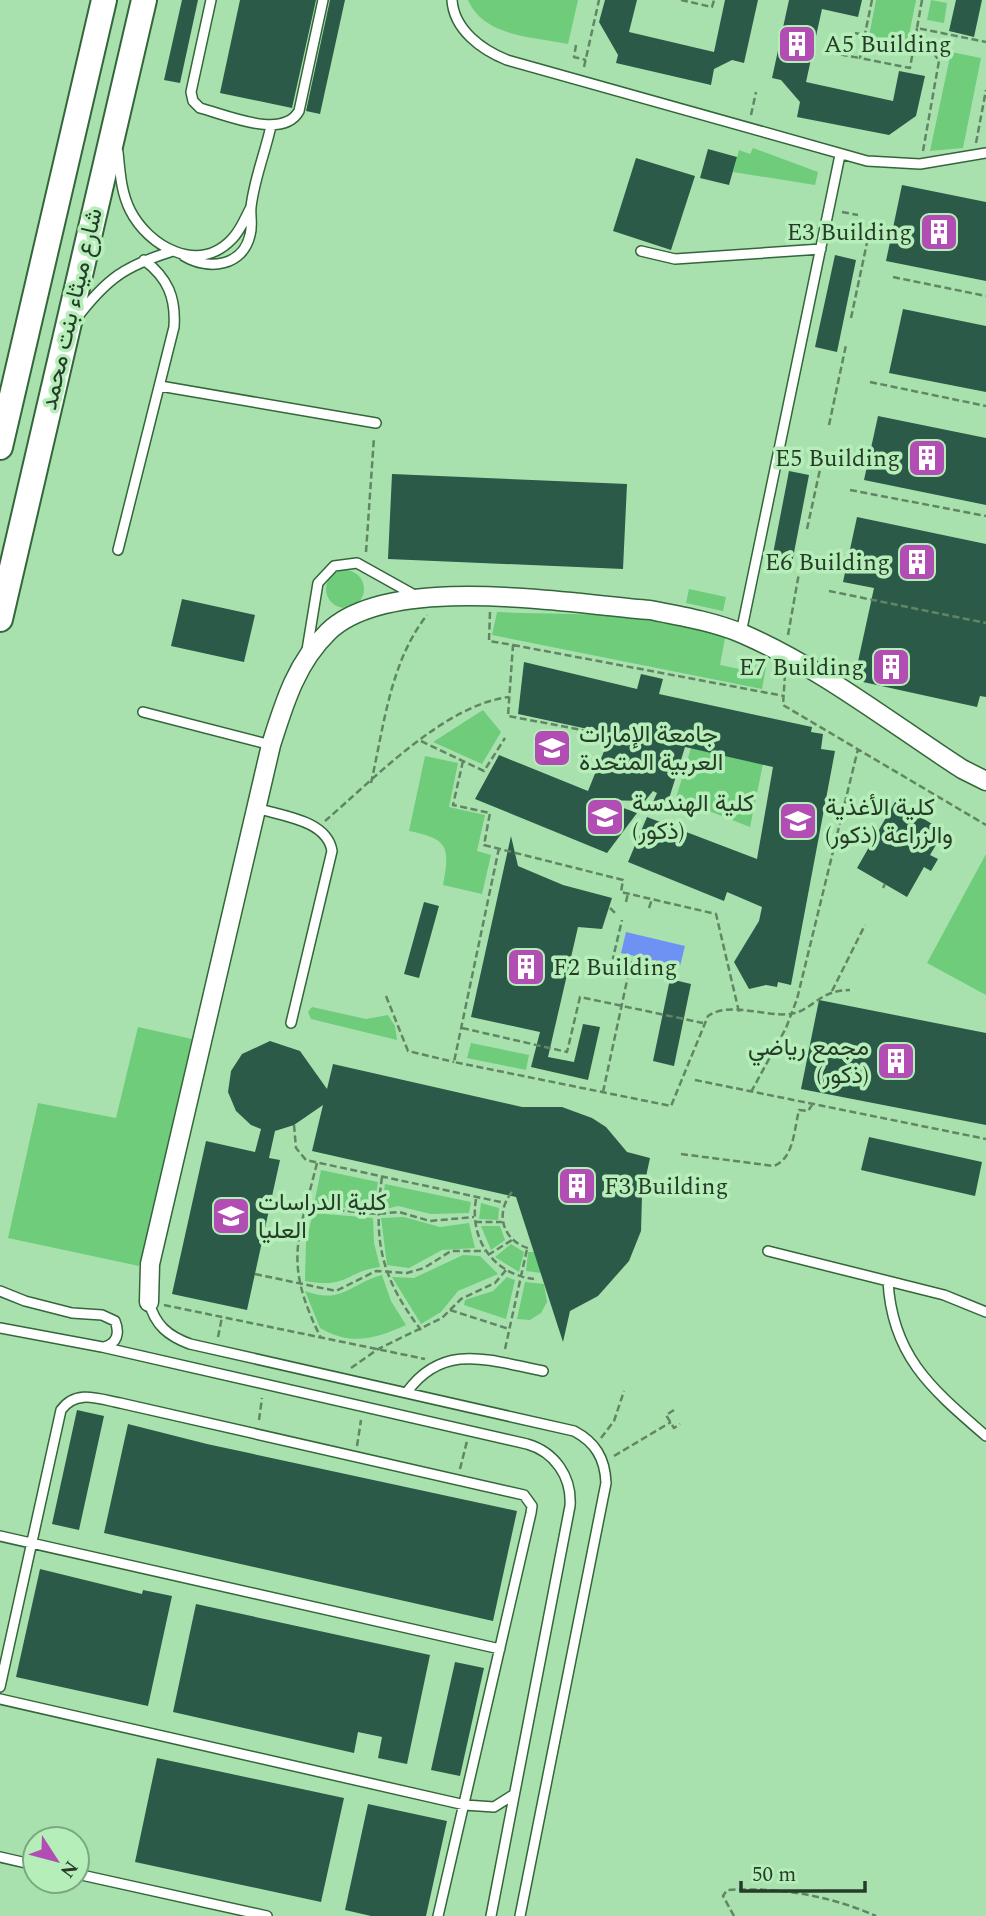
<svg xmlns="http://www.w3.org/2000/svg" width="986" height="1916" font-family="Spectral,Vazirmatn,serif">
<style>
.green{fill:#6ecc7a}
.water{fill:#6d92f4}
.building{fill:#2b5a48}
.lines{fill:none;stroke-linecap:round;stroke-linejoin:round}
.service-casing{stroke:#33663a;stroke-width:12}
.minor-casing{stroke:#33663a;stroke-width:21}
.secondary-casing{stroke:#33663a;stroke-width:28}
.path{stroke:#618664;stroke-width:2.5;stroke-dasharray:7 3.5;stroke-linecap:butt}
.service{stroke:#fff;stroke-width:9}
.minor{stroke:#fff;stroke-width:18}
.secondary{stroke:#fff;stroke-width:24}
.labels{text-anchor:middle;stroke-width:7;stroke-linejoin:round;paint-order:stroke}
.poi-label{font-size:24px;fill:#263c28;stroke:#b6eeba;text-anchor:start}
.street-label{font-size:24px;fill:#263c28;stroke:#b6eeba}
</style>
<rect width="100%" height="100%" fill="#a9e1ae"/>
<path class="green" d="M468,0h110l-10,44c-34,-7 -84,-7 -100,-44z
M876,0h40l-11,55 -38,-8z
M931,0l16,3 -3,20 -17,-3z
M951,52l30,6 -18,90 -33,3z
M753,148l65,24 -3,13 -82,-13 6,-22 11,4z
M326 589a19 19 0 1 1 38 0a19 19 0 1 1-38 0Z
M689,589l37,8 -3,14 -37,-8z
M497,612c75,4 157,-3 228,26l-5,27 34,7 2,-8 10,3 -4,22 -270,-54z
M483,710l18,22 -19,32 -49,-22z
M691,748l72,16 -13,63 -74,-29z
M425,756l33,7 -9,44 36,8 -8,36 14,4 -9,39 -39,-9c7,-38 6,-46 -34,-54z
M986,854v141l-59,-32z
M312,1007l54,12 22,-4 7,11 2,14 -86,-21 -3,-7z
M138,1027l54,12 -53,227 -131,-28 30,-135 78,15z
M471,1043l58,12 -3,15 -59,-12z
M321,1170l57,12 -5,29 -59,-7z
M385,1184l86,18 -2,11 -38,1 -33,-8 -17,4z
M481,1203l18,5 -1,12 -19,-1z
M313,1213l60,5 1,25 6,24c-36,5 -31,22 -75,14l1,-40z
M404,1217l36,10 29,-4 6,25 -33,2 -33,18 -22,-3 -6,-47z
M481,1226h19l5,14 -14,10z
M511,1244l13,8 -5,20 -24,-15z
M528,1252h6l7,21 -15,-2z
M463,1255l17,1 18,18 -40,17 -17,21 -20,12 -29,-47 22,1z
M382,1275l9,26 15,24c-31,14 -55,21 -86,3l-15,-37c37,14 46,-8 77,-16z
M507,1277l8,3 -9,39 -42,-14 1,-5 28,-9z
M525,1282l19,2 3,18 -6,11 -11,7 -13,-1z"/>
<path class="water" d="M626,932l59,14 -5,20 -59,-13z"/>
<path class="building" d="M182,0h16l-18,83 -16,-3z
M240,0h76l-24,108 -72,-15z
M330,0h15l-25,114 -14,-3z
M605,0h32l-8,32 85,20 11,-52h33l-14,63 -12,-3 -18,9 -3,16 -95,-22 2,-8 -19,-33z
M789,0h73l-4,17 -36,-8 -16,73 87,19 6,-30 26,5 -9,40 -27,19 -92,-18 3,-15 -19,-22 -9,-2z
M956,0h26l-8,37 -25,-6z
M708,149l29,8 -8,28 -29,-7z
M636,158l59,18 -24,74 -58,-19z
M902,185l84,17v79l-100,-20z
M835,255l21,5 -19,92 -22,-5z
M903,309l83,17v66l-97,-19z
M878,416l108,22v67l-122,-25z
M789,471l20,4 -17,88 -20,-4z
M392,474l235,10 -4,85 -235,-10z
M857,517l129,27v153l-6,-1 -3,11 -123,-27 20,-92 -31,-6z
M182,599l73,16 -11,47 -73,-16z
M524,662l113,27 4,-15 22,5 -4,15 153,33 -1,5 12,2 -2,15 14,2 -44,234 -13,-3 -1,5 -11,-2 -17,4 -15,-27 25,-41 3,-14 -35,-15 -3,9 -96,-39 19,-45 110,42 16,-92 -88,-20 -17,55h-15l4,-9 -4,-2 -8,10 -43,-1 35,13 -30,40 -132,-54 24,-44 89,36 23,-57 -93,-20z
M895,802l49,29 -14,24 8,4 -7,12 -7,-4 -17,30 -50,-29z
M511,836l7,30 45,19 49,13 -10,31 -24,-2 -30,130 26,5 9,-38 17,3 -12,53 -57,-13 9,-35 -69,-15z
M424,902l15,4 -20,72 -15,-4z
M670,979l21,5 -17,82 -21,-5z
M819,1000l167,33v92l-185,-36z
M270,1041l30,10 27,38 6,-25 189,43h40l30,11 14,9 21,25 23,6 -8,37 -1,36 -12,30 -31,35 -28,15 -7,31 -47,-145 -204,-46 11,-46 -29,20 -19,6 -6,27 11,2 -33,150 -75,-16 34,-153 49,11 6,-23 -10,-4 -15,-14 -8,-19 3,-21 11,-17z
M869,1137l113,25 -7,34 -114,-26z
M77,1410l27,6 -25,114 -27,-6z
M128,1424l79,20 310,67 -24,110 -389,-88z
M40,1569l102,25 1,-4 29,6 -24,110 -132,-29z
M196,1604l234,51 -23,109 -29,-6 4,-21 -24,-5 -4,21 -181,-41z
M455,1662l29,6 -24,108 -29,-6z
M157,1758l187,40 -23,104 -186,-40z
M368,1804l79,17 -21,95h-55l-26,-6z"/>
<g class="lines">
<defs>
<path id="service" d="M211,0l-20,92 2,9 7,7c27,7 83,32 99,3l24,-111
M452,0c2,30 30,50 55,60l360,101 53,3 66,-11
M118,152c2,20 3,40 12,58 18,36 68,65 102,29 9,-9 13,-21 19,-32
M641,251l34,8 146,-10
M184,256c25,15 59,10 66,-21 3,-10 0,-19 1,-28 3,-27 14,-54 20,-81
M79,315c28,-36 46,-49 91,-63
M160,386l216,37
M118,550l56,-223c2,-29 -6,-49 -30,-67
M741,633l99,-478
M307,650l11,-67 16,-17 23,-3 61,34
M143,712l128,33
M256,808c26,8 71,12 76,43l-41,172
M768,1251l176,44 42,17
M888,1281c4,76 45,109 98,155
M0,1291l25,10 47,12 30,2 13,6c5,12 2,23 -11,26
M149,1302c6,23 19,34 41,42l384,87c21,11 31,27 32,52l-86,433
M0,1328l102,19 425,97c28,8 45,33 43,62l-79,410
M407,1392c37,-51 84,-31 136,-21
M0,1536l500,113
M0,1687l61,-277c15,-21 38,-11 59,-7l404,92 8,11 -1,7 -93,403
M0,1699l465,106 29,2 19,-12
M0,1857l35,8
M77,1874l190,42"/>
<path id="minor" d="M149,1302l1,-38 121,-519c13,-41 25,-82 57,-113 62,-60 241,-28 322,-22 31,6 65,12 93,24 78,34 148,89 219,135l24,12"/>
<path id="secondary" d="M0,447l104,-447
M0,619l144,-619"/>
</defs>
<use href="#service" class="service-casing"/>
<use href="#minor" class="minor-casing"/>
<use href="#secondary" class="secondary-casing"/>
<path class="path" d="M681,0l31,7 2,-7
M872,0l-12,58 50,10 7,-40
M922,0l-5,28 69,14
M855,33l9,2
M834,41l-2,12 28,5
M576,45l-2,12 12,3
M915,45l16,4 8,12 -16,90
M584,67l15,-67
M751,115l5,-23
M976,143l10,-53
M842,212l16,3
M893,277l93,19
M851,318l17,-80
M870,382l116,24
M829,425l17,-80
M850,490l136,26
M807,529l17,-78
M366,552l8,-115
M829,591l157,32
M490,612l-1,29 24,4 -5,71 85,16
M788,635l14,-79
M513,645l271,51
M785,674l-2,31 203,120
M421,741l63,30 21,-33
M463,761l-10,44 37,8 -6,32 139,35 -2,12 95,22 23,98
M371,783c13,-57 19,-121 56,-168
M325,821c49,-42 119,-116 184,-124
M499,848l-45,214 217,44 37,-90c22,-15 56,1 82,-2 23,-3 28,-24 60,-24
M883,888l2,-4
M626,902l2,-9
M610,908l5,5
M649,908l3,-9
M832,991l33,-66
M386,996l22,55 46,11
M462,1028l105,24 13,-55 123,26
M695,1080l291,59
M603,1092l28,-130 -18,-4 9,-38
M751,1092l35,-64 11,-29 61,-250
M294,1125l2,23 10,12 199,43
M681,1154l93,12c20,-8 20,-36 25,-56l9,1 4,-6
M317,1163c-19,77 -34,99 4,175
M382,1177c-9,64 -1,101 39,153
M512,1192c-18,22 -9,50 19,57
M476,1199c-7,40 17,75 58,80
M306,1207l71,7 22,-2 31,9 44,-4
M475,1222h27
M488,1255l24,-15
M255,1274l81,17 40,-20 31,2 17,-5 27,-17h34
M164,1305l261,54
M450,1310l59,19
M218,1337l4,-20
M505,1349l22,-100
M351,1368l27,-19 64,-31 19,-19 34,-16 11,-13
M674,1410l-8,5 8,13 6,-4
M259,1420l3,-22
M601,1438l13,-17 10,-30
M357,1446l4,-26
M614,1456l57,-34
M460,1469l7,-28
M734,1916l-11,-20 4,-6c52,-3 101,5 149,26"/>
<use href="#service" class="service"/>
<use href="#minor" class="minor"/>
<use href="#secondary" class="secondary"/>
</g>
<defs>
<symbol id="building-square" viewBox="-11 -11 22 22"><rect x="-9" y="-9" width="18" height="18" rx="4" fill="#b14db3" stroke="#b6eeba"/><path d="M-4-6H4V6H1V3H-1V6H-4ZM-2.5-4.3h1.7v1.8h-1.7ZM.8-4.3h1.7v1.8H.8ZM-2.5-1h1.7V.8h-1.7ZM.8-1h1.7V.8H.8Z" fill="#fff"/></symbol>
<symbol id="university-square" viewBox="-11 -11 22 22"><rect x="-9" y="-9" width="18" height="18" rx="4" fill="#b14db3" stroke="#b6eeba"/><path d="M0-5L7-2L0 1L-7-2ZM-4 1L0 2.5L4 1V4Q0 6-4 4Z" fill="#fff"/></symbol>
</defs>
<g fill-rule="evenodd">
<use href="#building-square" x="775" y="22" width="44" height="44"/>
<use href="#building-square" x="917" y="210" width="44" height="44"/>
<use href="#building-square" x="905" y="436" width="44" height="44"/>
<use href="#building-square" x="895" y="540" width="44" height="44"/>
<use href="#building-square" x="869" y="645" width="44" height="44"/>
<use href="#university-square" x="530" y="726" width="44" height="44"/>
<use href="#university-square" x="583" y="795" width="44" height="44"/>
<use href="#university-square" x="776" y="799" width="44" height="44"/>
<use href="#building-square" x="504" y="945" width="44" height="44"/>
<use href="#building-square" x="874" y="1039" width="44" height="44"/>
<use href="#building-square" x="555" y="1164" width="44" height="44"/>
<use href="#university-square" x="209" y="1194" width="44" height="44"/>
</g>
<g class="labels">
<g class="poi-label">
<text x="824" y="52">A5 Building</text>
<text x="912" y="240" text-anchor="end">E3 Building</text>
<text x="900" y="466" text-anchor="end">E5 Building</text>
<text x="890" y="570" text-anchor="end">E6 Building</text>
<text x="864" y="675" text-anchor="end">E7 Building</text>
<text x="579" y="742">جامعة الإمارات<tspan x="579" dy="28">العربية المتحدة</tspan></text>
<text x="632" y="811">كلية الهندسة<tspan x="632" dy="28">(ذكور)</tspan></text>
<text x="825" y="815">كلية الأغذية<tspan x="825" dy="28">والزراعة (ذكور)</tspan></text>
<text x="553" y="975">F2 Building</text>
<text x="869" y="1055" text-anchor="end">مجمع رياضي<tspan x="869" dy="28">(ذكور)</tspan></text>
<text x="604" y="1194">F3 Building</text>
<text x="258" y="1210">كلية الدراسات<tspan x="258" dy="28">العليا</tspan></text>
</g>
<g class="street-label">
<text transform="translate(71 309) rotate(-77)" y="8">شارع ميثاء بنت محمد</text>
</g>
</g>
<g transform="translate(56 1860) rotate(126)"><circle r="33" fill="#b6eeba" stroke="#7ca780" stroke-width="2"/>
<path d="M0-5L12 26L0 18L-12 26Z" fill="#b14db3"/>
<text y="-10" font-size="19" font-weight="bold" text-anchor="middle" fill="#263c28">N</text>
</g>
<path d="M741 1881v10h124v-10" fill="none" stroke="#263c28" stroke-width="3.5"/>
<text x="752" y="1881" font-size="21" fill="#263c28" stroke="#b6eeba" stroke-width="5" paint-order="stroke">50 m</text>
</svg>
